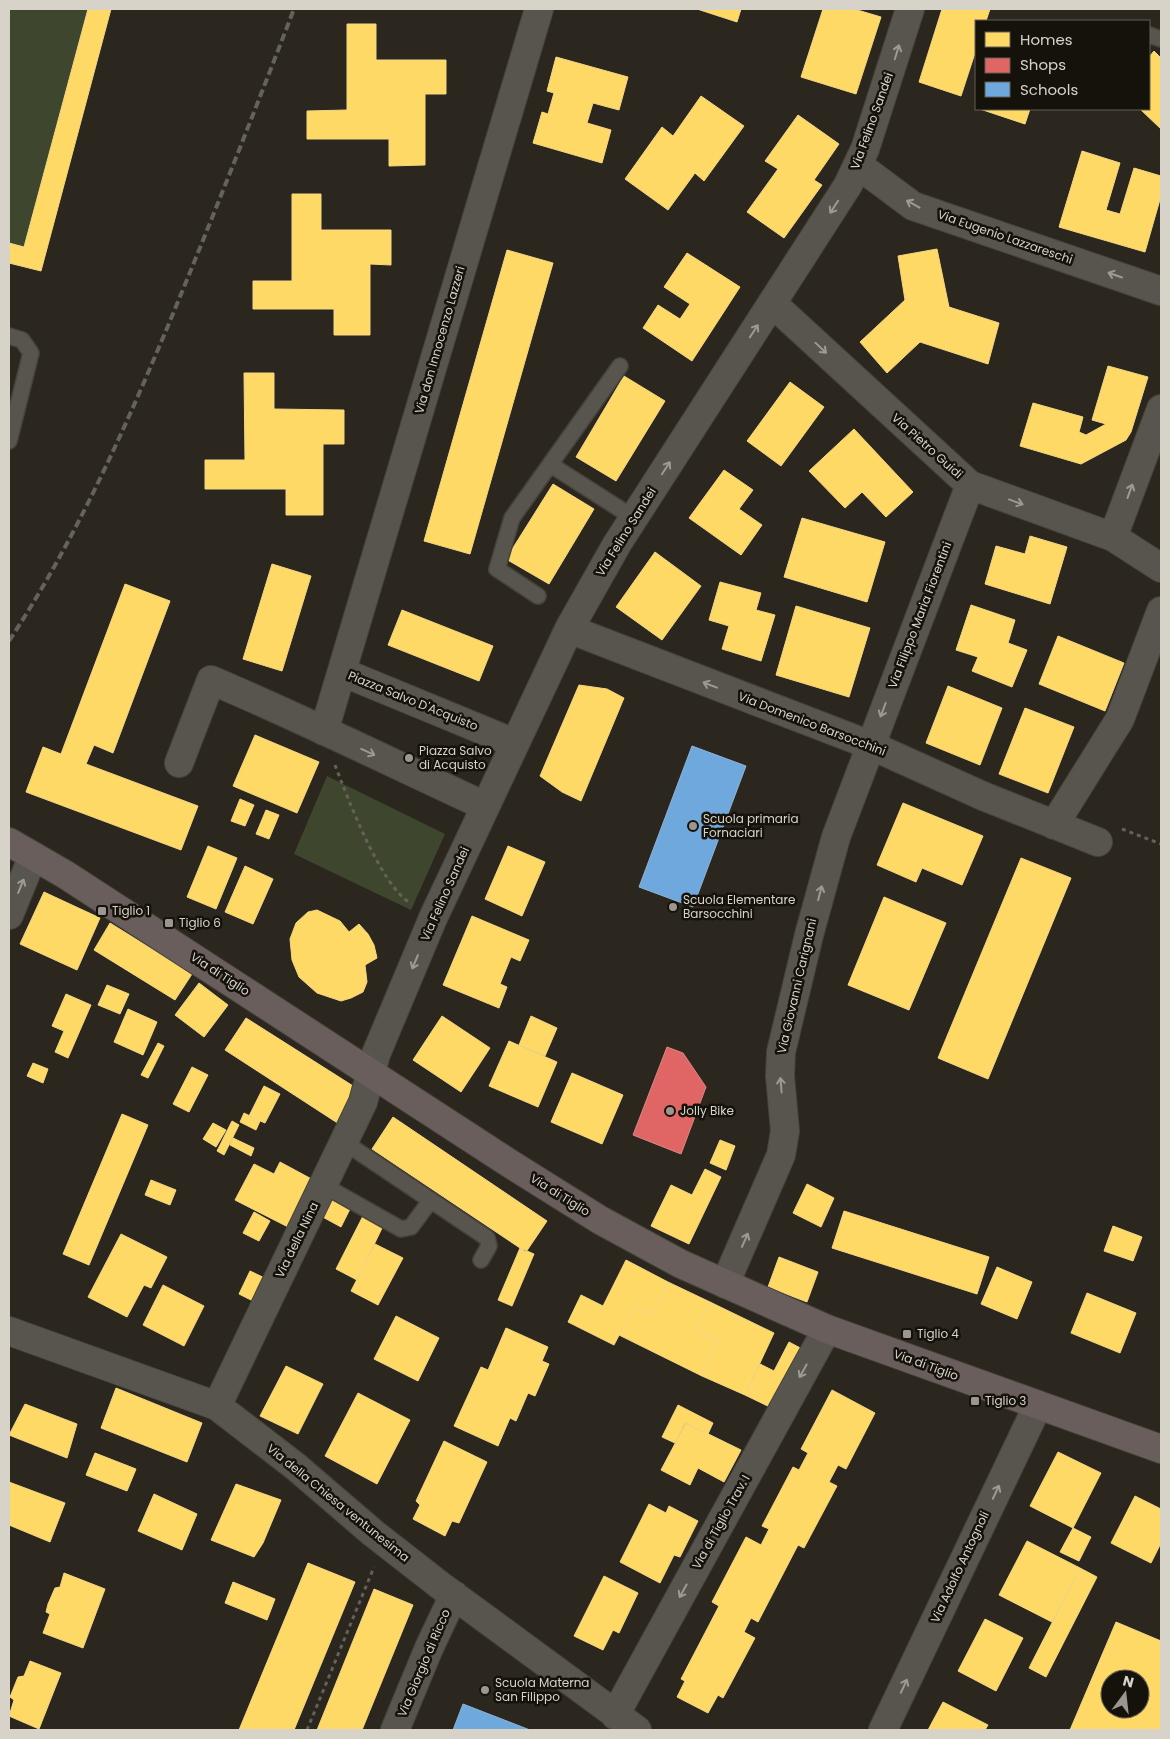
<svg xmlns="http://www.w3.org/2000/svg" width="1170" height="1739" font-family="Poppins,sans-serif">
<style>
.green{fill:#3e462e}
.homes{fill:#ffd966;stroke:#f3d784;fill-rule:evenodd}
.shops{fill:#e06666;stroke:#dd8784}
.schools{fill:#6fa8dc;stroke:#8eb5d6}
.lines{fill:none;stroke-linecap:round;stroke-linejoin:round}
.lane-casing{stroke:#46433b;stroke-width:18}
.street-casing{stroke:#46433b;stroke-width:30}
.primary-casing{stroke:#46433b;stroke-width:30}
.path{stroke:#64615b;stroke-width:3;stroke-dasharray:4 4;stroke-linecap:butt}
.lane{stroke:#58554f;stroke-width:15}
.street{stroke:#58554f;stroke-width:28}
.primary{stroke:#695e5b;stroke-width:28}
.rail{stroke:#64625b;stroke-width:4;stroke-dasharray:8 4;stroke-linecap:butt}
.oneway{stroke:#9e9a92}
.poi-dot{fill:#9b978e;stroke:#15120b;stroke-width:2}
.labels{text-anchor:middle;stroke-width:5;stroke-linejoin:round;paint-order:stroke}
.street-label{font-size:12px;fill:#d7d3c9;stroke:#15120b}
.poi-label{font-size:12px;fill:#d7d3c9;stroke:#15120b;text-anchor:start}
</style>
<rect width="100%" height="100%" fill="#2b271f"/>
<path class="green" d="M9,9h79l-64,238 -15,-4z
M327,776l118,58 -34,76 -117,-56z"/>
<path class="homes" d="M88,9h23l-70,262 -32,-8v-20l15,4z
M697,9h44l-4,13z
M823,9h31l27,8 -25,77 -55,-17z
M942,9h48l-4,12h-10v29l-15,46 -42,-14z
M347,24h29v36h70v34h-21v71l-36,1v-27h-82v-28l40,-1z
M1154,51l7,7v71l-21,-20h9v-52z
M556,57l72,20 -9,33 -26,-7 -6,20 24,7 -9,33 -69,-20 9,-31 6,2 6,-21 -7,-2z
M701,96l43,30 -40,55 -9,-8 -27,37 -43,-31 37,-52 11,9z
M980,109h50l-5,15z
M798,115l41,29 -25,36 8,5 -38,53 -37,-26 31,-43 -13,-8z
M1082,151l38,12 -14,47 14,4 14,-46 27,8v20l-16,56 -86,-25z
M292,194h29v36h70v35l-21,-1v71h-36v-26h-81v-28h39z
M937,249l12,58 50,16 -11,41 -68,-22 -33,31 -27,-31 45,-42 -7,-44z
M507,250l46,13 -83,291 -46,-13z
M687,253l53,34 -48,74 -49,-33 15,-23 22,14 10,-15 -26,-17z
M1108,366l40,11 -17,55 -5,8 -45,24 -61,-18 13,-43 50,14 -4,15 7,3 20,-11 -14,-4z
M244,373h30v36l70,1v34h-21v71h-37v-26h-81v-29h40z
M624,376l41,25 -49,80 -40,-24z
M790,382l34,25 -43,59 -34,-25z
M854,429l59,63 -27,25 -24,-25 -17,16 -36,-37z
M724,470l29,20 -14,19 23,16 -21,30 -52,-37z
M553,484l41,25 -45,75 -43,-25z
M802,518l83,24 -18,60 -83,-25z
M1030,536l37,11 -17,57 -65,-20 11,-38 29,8z
M655,552l46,34 -39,54 -46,-33z
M272,564l39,12 -29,95 -39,-12z
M720,582l41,11 -5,17 19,5 -14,46 -39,-12 7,-23 -20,-6z
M125,584l45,17 -57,152 -19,-8 -8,19 112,42 -17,44 -155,-58 17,-45 18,7z
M971,605l44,15 -7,23 19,7 -15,37 -40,-16 6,-14 -22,-7z
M796,606l74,22 -21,69 -73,-22z
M402,610l91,36 -14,35 -91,-36z
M1058,636l66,27 -19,48 -66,-27z
M579,685l28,4 17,9 -43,103 -19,-9 -22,-16z
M948,686l54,22 -22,57 -54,-22z
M1025,708l49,19 -26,66 -49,-19z
M255,735l64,27 -22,51 -64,-27z
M240,799l14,6 -9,21 -14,-5z
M903,803l80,33 -21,49 -40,-17 -6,14 -39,-17z
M266,810l13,5 -10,24 -13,-5z
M208,846l29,12 -21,51 -29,-12z
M508,846l37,16 -23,54 -37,-17z
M1021,858l50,20 -83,201 -50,-21z
M245,866l28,13 -20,45 -28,-12z
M44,892l56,26 -23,52 -57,-26z
M884,897l62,26 -37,87 -61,-25z
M317,910l23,11 9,11 10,-8 9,10 6,11 3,13 -12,7 2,17 -4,10 -12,6 -10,3 -24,-8 -18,-16 -7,-17 -2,-21 6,-16 12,-11z
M472,916l57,24 -9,21 -9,-4 -11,27 7,3 -8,21 -56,-23z
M110,923l82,51 -17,26 -81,-50z
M199,983l29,22 -24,32 -29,-22z
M107,985l22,9 -9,20 -22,-9z
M66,994l25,11 -23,53 -13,-6 9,-21 -12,-5z
M128,1009l29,13 -14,33 -29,-13z
M442,1016l48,32 -29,44 -48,-32z
M531,1016l26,12 -12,28 -26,-11z
M246,1018l115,73 -22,33 -114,-74z
M509,1041l48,21 -19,45 -49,-21z
M158,1043l6,3 -16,32 -7,-3z
M33,1063l15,6 -5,14 -16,-7z
M192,1067l16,8 -19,37 -16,-8z
M572,1073l51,22 -21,49 -51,-22z
M264,1086l16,8 -15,29 -16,-7z
M244,1113l16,8 -4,9 -16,-8z
M122,1114l26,11 -59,140 -26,-11z
M393,1117l154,104 -21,31 -154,-103z
M232,1121l7,4 -15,30 -7,-4z
M213,1123l13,7 -10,17 -13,-8z
M233,1138l21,10 -3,8 -21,-11z
M720,1140l15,6 -9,24 -16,-7z
M280,1162l39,21 -25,47 -59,-30 19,-36 20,10z
M705,1169l16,8 -32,67 -38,-18 20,-41 21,10z
M151,1180l25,10 -6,15 -25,-10z
M807,1184l27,14 -13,29 -28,-14z
M328,1198l22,11 -9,18 -22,-12z
M844,1211l145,46 -12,37 -145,-46z
M254,1212l16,9 -11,20 -16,-8z
M364,1214l20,10 -27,56 -21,-11z
M1113,1226l29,11 -9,24 -29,-10z
M121,1234l46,23 -16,31 -7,-3 -17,32 -39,-20z
M375,1244l28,14 -25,47 -27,-14z
M520,1248l14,6 -22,52 -14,-6z
M779,1257l39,15 -11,30 -39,-15z
M626,1260l42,22 -16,33 -18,-9 -20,39 -46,-23 13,-27 22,11z
M997,1267l35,15 -15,37 -36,-15z
M250,1271l21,10 -12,23 -20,-10z
M668,1282l42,20 -14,28 22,11 -16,35 -83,-41 15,-29 18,9z
M163,1285l41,21 -20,40 -41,-21z
M1087,1293l49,20 -16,40 -49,-20z
M710,1302l64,31 -29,62 -43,-19 16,-35 -22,-11z
M396,1316l43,22 -21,43 -44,-22z
M506,1328l42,19 -6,14 7,3 -14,32 -7,-3 -12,28 -6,-3 -12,28 -44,-20 27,-59 7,3z
M789,1342l17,9 -30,59 -31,-15 15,-31 14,7z
M286,1366l37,18 -25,50 -38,-18z
M116,1388l86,35 -15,39 -86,-34z
M832,1390l43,23 -29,56 -8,-4 -9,17 8,4 -33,62 -6,-3 -40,77 -7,-4 -7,14 11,6 -32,60 -5,-3 -10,18 -31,-16 8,-16 -4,-2 38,-73 -7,-4 34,-65 15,8 8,-16 -7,-3 31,-59 6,3 9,-17 -7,-4z
M358,1393l52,27 -33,64 -52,-28z
M25,1404l52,20 -10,34 -58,-23z
M678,1405l35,18 -5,11 -23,-11 -10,20 -13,-6z
M686,1423l55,27 -17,32 -26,-14 -8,17 -29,-15z
M444,1441l43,21 -28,61 -7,-2 -7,15 -32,-17 7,-14 -4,-4z
M1058,1452l43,21 -28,55 -43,-22z
M95,1453l41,16 -9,22 -41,-16z
M9,1482l56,21 -15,39 -41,-17z
M236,1484l45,16 -18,43 -9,14 -43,-17z
M154,1494l43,20 -15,36 -44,-19z
M1135,1496l26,13v34l-10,20 -40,-20z
M649,1504l17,9 3,-7 29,15 -18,36 -6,-2 -14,28 -40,-21z
M1073,1528l18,9 -12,24 -19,-9z
M1027,1541l53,27 -28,54 -53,-27z
M308,1563l47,19 -61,148h-55z
M1080,1568l17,9 -51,100 -17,-9z
M64,1573l41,16 -22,59 -40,-15 7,-19 -4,-2 2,-8 7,-16 5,-1z
M604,1576l34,17 -19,40 -6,-3 -10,20 -29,-14z
M233,1582l42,17 -8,21 -42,-17z
M374,1589l39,16 -51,125h-45z
M985,1619l38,19 -27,53 -38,-20z
M1116,1622l45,19v89h-91zM1110,1679h30v30h-30z
M30,1661l31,12 -22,56 -30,-13 5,-16 -4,-3 8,-20 6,-1z
M943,1702l45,23 -3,5h-57z"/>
<path class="shops" d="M667,1047l16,6 23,34 -25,67 -48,-19z"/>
<path class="schools" d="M692,746l54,20 -53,141 -54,-20z
M463,1704l67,26h-77z"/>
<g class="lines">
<defs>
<path id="lane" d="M1149,35l12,4
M9,336l13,4 9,13 -22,88
M551,465l83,53
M538,596l-41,-27 15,-51 108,-152
M344,1142l143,96 2,8 -8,14
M323,1185l78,44 10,-2 20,-27"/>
<path id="street" d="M858,165l55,41 248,85
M772,303l198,182 143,52 48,31
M1113,537l48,-128
M569,629l301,116 113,51 115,46
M342,672l172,71
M324,731l215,-722
M179,763l32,-83c92,39 183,84 274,126
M1054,825l66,-106 41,-108
M9,915l24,-59
M725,1284l56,-129 4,-24 -5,-55 1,-24 28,-117 27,-98 134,-352
M9,1331l208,75 78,60 78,67 68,53 196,144
M217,1406l146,-304 13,-48 57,-136 136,-289 48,-85 231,-359 17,-36 45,-140
M615,1715l212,-386
M395,1730l34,-82 25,-53
M883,1730l155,-325"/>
<path id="primary" d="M9,842l57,33 443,288 91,57 81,44 146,65 334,120"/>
</defs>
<use href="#lane" class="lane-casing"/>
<use href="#street" class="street-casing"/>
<use href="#primary" class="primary-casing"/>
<path class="path" d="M335,765c13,34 45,119 75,138
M1122,829l39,15
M307,1730l67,-163"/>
<use href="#lane" class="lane"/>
<use href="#street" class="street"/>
<use href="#primary" class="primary"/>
<path class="rail" d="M9,641c66,-100 115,-210 161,-320 43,-104 84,-208 124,-312"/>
</g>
<defs><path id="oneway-shaft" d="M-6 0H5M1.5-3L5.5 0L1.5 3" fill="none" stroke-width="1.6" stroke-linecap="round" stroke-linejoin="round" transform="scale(1.25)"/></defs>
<g class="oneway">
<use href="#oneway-shaft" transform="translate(897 52) rotate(-73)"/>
<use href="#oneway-shaft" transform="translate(913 204) rotate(-151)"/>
<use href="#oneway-shaft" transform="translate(834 207) rotate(123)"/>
<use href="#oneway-shaft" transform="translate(1115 275) rotate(-161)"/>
<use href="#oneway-shaft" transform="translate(754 331) rotate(-57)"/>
<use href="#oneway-shaft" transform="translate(821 348) rotate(43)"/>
<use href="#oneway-shaft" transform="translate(666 468) rotate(-57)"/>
<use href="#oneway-shaft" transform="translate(1130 491) rotate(-70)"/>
<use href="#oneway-shaft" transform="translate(1016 502) rotate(20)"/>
<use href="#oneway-shaft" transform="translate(710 685) rotate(-159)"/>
<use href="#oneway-shaft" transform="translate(883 710) rotate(111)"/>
<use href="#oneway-shaft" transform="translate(368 752) rotate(25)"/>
<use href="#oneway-shaft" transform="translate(21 886) rotate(-68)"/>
<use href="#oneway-shaft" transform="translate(820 893) rotate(-75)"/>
<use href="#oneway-shaft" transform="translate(415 962) rotate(113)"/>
<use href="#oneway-shaft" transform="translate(781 1085) rotate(-95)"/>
<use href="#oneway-shaft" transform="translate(745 1240) rotate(-66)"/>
<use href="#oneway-shaft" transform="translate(803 1371) rotate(119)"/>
<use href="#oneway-shaft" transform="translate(996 1492) rotate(-65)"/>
<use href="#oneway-shaft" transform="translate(683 1591) rotate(119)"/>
<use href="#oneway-shaft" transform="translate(904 1686) rotate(-65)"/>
</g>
<g class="poi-dot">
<circle cx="409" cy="758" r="5"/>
<circle cx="693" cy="826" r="5"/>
<circle cx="673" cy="907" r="5"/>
<rect x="97" y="906" width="10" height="10" rx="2.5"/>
<rect x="164" y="918" width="10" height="10" rx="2.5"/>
<circle cx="670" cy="1111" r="5"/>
<rect x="902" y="1329" width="10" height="10" rx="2.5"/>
<rect x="970" y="1396" width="10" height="10" rx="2.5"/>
<circle cx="485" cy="1690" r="5"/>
</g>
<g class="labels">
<g class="street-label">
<text transform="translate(872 121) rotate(-70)" y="4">Via Felino Sandei</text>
<text transform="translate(1005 237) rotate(19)" y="4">Via Eugenio Lazzareschi</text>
<text transform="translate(440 340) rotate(-74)" y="4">Via don Innocenzo Lazzeri</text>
<text transform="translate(927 446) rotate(42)" y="4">Via Pietro Guidi</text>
<text transform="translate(626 532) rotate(-58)" y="4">Via Felino Sandei</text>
<text transform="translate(920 615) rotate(-69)" y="4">Via Filippo Maria Fiorentini</text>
<text transform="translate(413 701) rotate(22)" y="4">Piazza Salvo D'Acquisto</text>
<text transform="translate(812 724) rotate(21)" y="4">Via Domenico Barsocchini</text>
<text transform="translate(445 894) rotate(-66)" y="4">Via Felino Sandei</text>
<text transform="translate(220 974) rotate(33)" y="4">Via di Tiglio</text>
<text transform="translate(797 986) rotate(-77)" y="4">Via Giovanni Carignani</text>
<text transform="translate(560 1195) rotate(32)" y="4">Via di Tiglio</text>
<text transform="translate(297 1240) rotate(-64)" y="4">Via della Nina</text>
<text transform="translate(926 1365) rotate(20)" y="4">Via di Tiglio</text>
<text transform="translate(338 1503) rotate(39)" y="4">Via della Chiesa ventunesima</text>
<text transform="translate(721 1522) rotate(-61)" y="4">Via di Tiglio Trav. I</text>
<text transform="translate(960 1567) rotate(-65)" y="4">Via Adolfo Antognoli</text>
<text transform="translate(424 1663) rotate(-67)" y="4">Via Giorgio di Ricco</text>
</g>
<g class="poi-label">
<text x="419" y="755">Piazza Salvo<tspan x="419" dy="14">di Acquisto</tspan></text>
<text x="703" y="823">Scuola primaria<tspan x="703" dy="14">Fornaciari</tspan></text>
<text x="683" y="904">Scuola Elementare<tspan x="683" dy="14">Barsocchini</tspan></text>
<text x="112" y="915">Tiglio 1</text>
<text x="179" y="927">Tiglio 6</text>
<text x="680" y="1115">Jolly Bike</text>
<text x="917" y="1338">Tiglio 4</text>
<text x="985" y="1405">Tiglio 3</text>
<text x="495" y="1687">Scuola Materna<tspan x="495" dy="14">San Filippo</tspan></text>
</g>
</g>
<rect width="1170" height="1739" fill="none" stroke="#d7d3c9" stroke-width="20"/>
<rect x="975" y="20" width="175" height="90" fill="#15120b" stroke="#635f57"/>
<rect x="985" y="32" width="25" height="15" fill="#ffd966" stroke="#635f57"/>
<text x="1020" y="45" font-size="15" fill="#d7d3c9">Homes</text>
<rect x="985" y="58" width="25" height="15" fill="#e06666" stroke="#635f57"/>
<text x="1020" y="70" font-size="15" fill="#d7d3c9">Shops</text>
<rect x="985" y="82" width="25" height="15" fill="#6fa8dc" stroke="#635f57"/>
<text x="1020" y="95" font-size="15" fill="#d7d3c9">Schools</text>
<g transform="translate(1125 1694) rotate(15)"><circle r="24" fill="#15120b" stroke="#635f57"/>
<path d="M0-4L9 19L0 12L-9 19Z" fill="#9b978e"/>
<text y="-8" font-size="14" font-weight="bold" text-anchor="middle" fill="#d7d3c9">N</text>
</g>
</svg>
